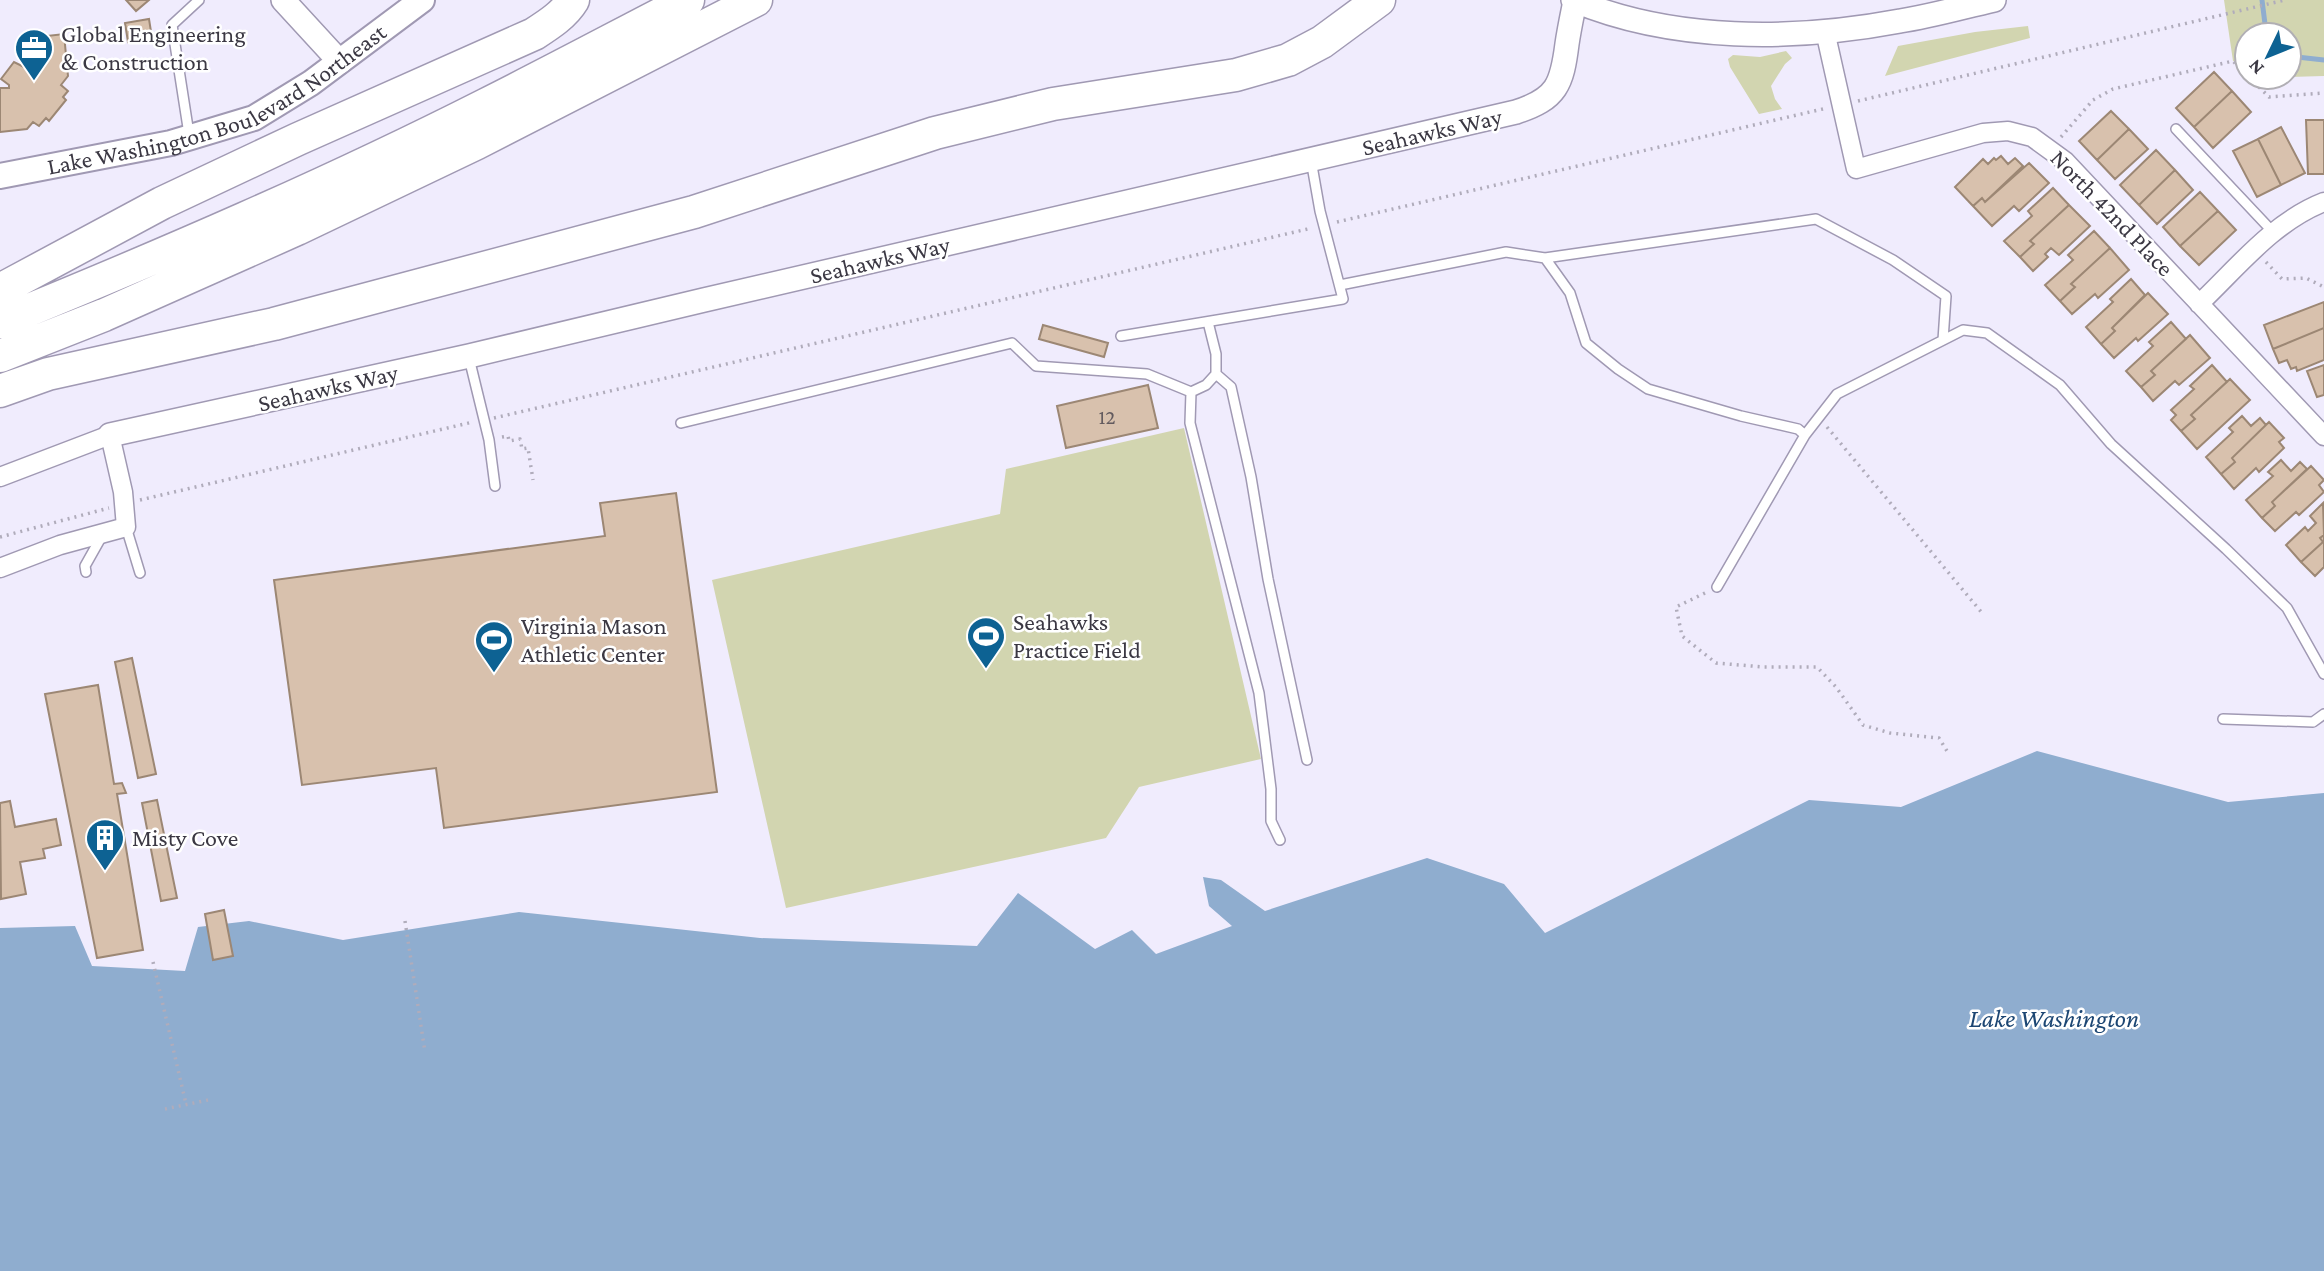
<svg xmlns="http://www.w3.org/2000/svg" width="2324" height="1271" font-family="'Crimson Pro',serif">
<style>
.green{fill:#d2d5b0}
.water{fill:#8fadcf}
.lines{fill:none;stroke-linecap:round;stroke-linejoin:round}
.stream{stroke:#8fadcf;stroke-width:5}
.building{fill:#d8c1ad;stroke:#9c8774;stroke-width:2}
.service-casing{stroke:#a099b3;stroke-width:12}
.minor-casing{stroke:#a099b3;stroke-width:21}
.tertiary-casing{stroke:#a099b3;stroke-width:26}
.secondary-casing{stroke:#a099b3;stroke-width:28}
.motorway-casing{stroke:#a099b3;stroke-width:35}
.path{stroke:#b0acbb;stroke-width:3.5;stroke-dasharray:2 5;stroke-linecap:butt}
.service{stroke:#fff;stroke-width:9}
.minor{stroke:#fff;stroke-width:18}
.tertiary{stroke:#fff;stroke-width:23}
.secondary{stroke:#fff;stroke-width:24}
.motorway{stroke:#fff;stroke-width:32}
.labels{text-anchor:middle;stroke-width:5;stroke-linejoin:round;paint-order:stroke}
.number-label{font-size:21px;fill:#625a5e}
.poi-label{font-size:24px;fill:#3b3843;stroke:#fff;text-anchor:start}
.street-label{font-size:24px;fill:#3b3843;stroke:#fff}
.water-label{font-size:26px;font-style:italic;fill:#1c4673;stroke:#fff}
</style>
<rect width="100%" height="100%" fill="#f0ecfd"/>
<path class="green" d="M2224,0h100v76l-35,1v-42h-42v31l-14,-5z
M2028,26l2,12 -145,38 13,-30 77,-14z
M1786,51l6,7 -7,6 -14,22 4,13 7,10 -23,5 -29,-47 -2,-8 5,-4 27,2z
M1184,428l77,331 -122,28 -33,51 -320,70 -74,-328 288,-66 6,-45z"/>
<path class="water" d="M2037,751l191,51 96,-9v478h-2324v-343l75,-2 17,40 93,5 13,-44 51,-6 94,19 176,-28 241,26 217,8 41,-53 77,56 37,-19 24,24 76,-28 -23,-20 -6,-29 18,3 44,31 162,-53 77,26 41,49 264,-133 92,7z"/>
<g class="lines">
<path class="stream" d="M2262,0l3,24 7,11
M2289,52l8,5 27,3"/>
</g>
<path class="building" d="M126,0h23l-13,11z
M149,19l3,19 -24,4 -3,-19z
M64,34l4,42 -7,9 7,6 -5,6 3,3 -17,21 -3,-3 -7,8 -6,-4 -6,7 -27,3v-44h9v-3l-8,-6 13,-17 10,5 -3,-28z
M2214,72l18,19 -38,36 -18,-19z
M2232,91l19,21 -38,36 -19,-21z
M2111,111l18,18 -32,31 -18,-19z
M2306,120h18v54h-16z
M2281,127l24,46 -24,12 -23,-46z
M2129,129l19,20 -33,30 -18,-19z
M2258,139l23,46 -24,12 -24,-46z
M2156,150l19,20 -36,35 -19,-20z
M2001,156l7,8 7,-6 8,8 -38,36 -3,-4 -9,8 -18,-19 28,-28 5,5 6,-6 2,2z
M2029,163l20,20 -30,28 -5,-5 -22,20 -19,-20 9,-8 3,4z
M2175,170l18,20 -36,34 -18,-19z
M2053,188l16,17 -39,36 4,3 -14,13 -16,-16 28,-25 -4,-5z
M2200,192l18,19 -38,35 -17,-19z
M2069,205l21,21 -31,29 -8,-7 -6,6 3,3 -15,14 -13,-14 14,-13 -4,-3z
M2218,211l18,19 -37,35 -19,-19z
M2094,231l16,17 -39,36 4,3 -15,14 -15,-16 28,-25 -5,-5z
M2110,248l19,22 -31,28 -3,-4 -23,20 -12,-13 15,-14 -4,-3z
M2131,279l14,16 -33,33 3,3 -14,13 -15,-17 27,-25 -3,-3z
M2148,293l20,21 -30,27 -2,-3 -22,20 -13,-14 14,-13 -3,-3z
M2324,302v26l-51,21 -9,-24z
M2171,322l15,17 -35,32 4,4 -14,12 -15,-16 27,-25 -4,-4z
M1043,325l65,18 -4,14 -65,-18z
M2324,328v32l-27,11 -1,-4 -5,2 -4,-9 -8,3 -6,-14z
M2190,335l20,23 -31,27 -4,-4 -22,20 -12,-14 14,-12 -4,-4z
M2212,365l15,17 -36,33 4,4 -14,12 -10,-11 5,-5 -5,-5 23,-21 -4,-3z
M2324,365v30l-7,2 -10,-26z
M2230,379l20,21 -53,49 -16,-18 14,-12 -4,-4z
M1148,385l10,43 -92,20 -9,-42z
M2242,416l9,10 9,-8 6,7 -34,33 3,4 -14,12 -15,-17 27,-25 -4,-4z
M2269,422l15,16 -5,4 5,6 -25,24 -3,-4 -22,21 -13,-15 14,-12 -3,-4z
M2281,460l10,11 9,-9 7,7 -35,33 3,4 -13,12 -16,-18 27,-24 -5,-4z
M2311,466l13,14 -5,5 5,7 -25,23 -3,-3 -21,19 -13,-13 13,-12 -3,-4z
M676,493l41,299 -273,36 -8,-60 -134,17 -28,-205 331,-44 -5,-33z
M2323,503l1,32 -4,3 3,4 -22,20 -15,-17 19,-18 3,4 8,-8 -6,-7z
M2324,535v32l-9,9 -14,-14 22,-20 -3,-4z
M132,658l24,116 -18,4 -23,-116z
M98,685l16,99 8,-1 4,10 -9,1 26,156 -46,8 -52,-264z
M157,800l20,98 -16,3 -19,-98z
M10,801l5,26 41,-8 5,26 -18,4 2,9 -25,4 6,32 -25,5 -1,-96z
M224,910l9,46 -20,4 -8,-46z"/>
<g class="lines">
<defs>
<path id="service" d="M2176,129l97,103
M189,134l-17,-109 27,-25
M1545,258l271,-39 77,41 53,36 -3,44
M1340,285l166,-33 39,6 25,35 16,50 32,26 30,20 93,27 57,13 7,6
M1121,336l222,-37 -23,-88 -9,-51
M469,358l20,82 6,46
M1216,374l15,13 20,90 17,102 39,181
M1191,392l-1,31 69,270 12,96v32l9,19
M681,423l331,-80 24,23 111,8 44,18 15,-7 10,-11v-20l-8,-32
M126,527l14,46
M86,572l-1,-6 18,-32
M1717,587l88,-152 32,-41 126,-64 24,3 73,52 51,59 115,105 61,59 37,66
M2223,719l90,3 11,-8"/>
<path id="minor" d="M1825,31l31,138 127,-36 25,-2 24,6 33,24 259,275
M2199,304c39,-37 74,-82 125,-102
M0,477l110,-42 13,57 3,35 -66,18 -60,23"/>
<path id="tertiary" d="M283,0l57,62
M1573,0c100,42 221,41 327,21 32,-5 63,-14 94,-21
M110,435l359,-79 235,-56 812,-188c41,-13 46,-28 51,-68 2,-14 5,-28 8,-43"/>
<g id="secondary">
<path id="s1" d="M0,176l171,-33 83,-25 57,-35 111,-83"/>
</g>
<path id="motorway" d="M0,290l162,-87 136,-64 236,-105c14,-9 30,-19 39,-34
M0,322c164,-67 327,-137 485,-217 68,-34 135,-70 203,-105
M0,356l104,-41 193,-86 180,-86 279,-143
M0,391l48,-17 226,-50 420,-112 241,-79 118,-29 183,-29 52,-15 34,-18 57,-42"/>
</defs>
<use href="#service" class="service-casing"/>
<use href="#minor" class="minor-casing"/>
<use href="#tertiary" class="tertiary-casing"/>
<use href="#secondary" class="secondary-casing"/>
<use href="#motorway" class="motorway-casing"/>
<path class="path" d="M2249,77l20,20 55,-4
M1858,101l427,-101
M2061,137l32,-37 20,-11 120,-28 14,14
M1337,222l490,-114
M2266,262l16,17 24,-1 18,9
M494,418l818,-190
M1827,427l156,187
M502,437l6,-1 1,5 11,-2 2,10 6,-1 5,32
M140,500l333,-78
M0,537l109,-29
M1705,593l-29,14 6,29 34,27 47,4h54l19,20 27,38 27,8 49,5 8,13
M405,921l20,131
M153,962l33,142
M165,1109l43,-9"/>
<use href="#service" class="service"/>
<use href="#minor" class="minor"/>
<use href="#tertiary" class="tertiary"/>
<use href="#secondary" class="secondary"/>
<use href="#motorway" class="motorway"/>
</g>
<defs>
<symbol id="office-pin" viewBox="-11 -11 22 30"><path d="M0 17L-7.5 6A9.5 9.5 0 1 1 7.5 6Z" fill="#0d6293" stroke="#fff"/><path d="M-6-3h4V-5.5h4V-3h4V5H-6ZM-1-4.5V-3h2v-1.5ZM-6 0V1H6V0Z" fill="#fff"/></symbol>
<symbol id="stadium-pin" viewBox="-11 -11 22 30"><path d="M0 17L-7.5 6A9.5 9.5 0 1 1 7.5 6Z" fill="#0d6293" stroke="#fff"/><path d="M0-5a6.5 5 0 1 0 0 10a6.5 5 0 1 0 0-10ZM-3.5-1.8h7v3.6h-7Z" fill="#fff"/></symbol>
<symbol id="building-pin" viewBox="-11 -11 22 30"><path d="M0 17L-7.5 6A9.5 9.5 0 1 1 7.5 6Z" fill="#0d6293" stroke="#fff"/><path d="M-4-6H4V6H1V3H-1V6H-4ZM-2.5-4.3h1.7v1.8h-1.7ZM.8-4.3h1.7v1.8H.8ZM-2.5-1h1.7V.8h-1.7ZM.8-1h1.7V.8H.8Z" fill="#fff"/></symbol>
</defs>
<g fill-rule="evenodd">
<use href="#office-pin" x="12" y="26" width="44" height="60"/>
<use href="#stadium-pin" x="964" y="614" width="44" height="60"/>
<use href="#stadium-pin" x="472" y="618" width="44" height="60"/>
<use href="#building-pin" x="83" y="816" width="44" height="60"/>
</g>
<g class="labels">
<g class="number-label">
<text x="1107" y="424">12</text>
</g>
<g class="poi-label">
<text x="61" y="42">Global Engineering<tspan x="61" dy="28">&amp; Construction</tspan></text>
<text x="1013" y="630">Seahawks<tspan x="1013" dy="28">Practice Field</tspan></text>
<text x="521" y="634">Virginia Mason<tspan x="521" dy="28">Athletic Center</tspan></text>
<text x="132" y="846">Misty Cove</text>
</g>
<g class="street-label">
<text dy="8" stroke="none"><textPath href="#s1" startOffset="233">Lake Washington Boulevard Northeast</textPath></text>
<text transform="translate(1432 132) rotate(-13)" y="8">Seahawks Way</text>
<text transform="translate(2112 213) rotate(46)" y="8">North 42nd Place</text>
<text transform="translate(880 260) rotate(-13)" y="8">Seahawks Way</text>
<text transform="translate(328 388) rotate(-13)" y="8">Seahawks Way</text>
</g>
<g class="water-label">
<text x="2054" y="1027">Lake Washington</text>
</g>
</g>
<g transform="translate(2268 56) rotate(227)"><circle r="33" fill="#ffffff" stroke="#b1afb4" stroke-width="2"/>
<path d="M0-5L12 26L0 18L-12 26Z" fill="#0d6293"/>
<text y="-10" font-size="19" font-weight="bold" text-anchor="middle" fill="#3b3843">N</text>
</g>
</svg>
